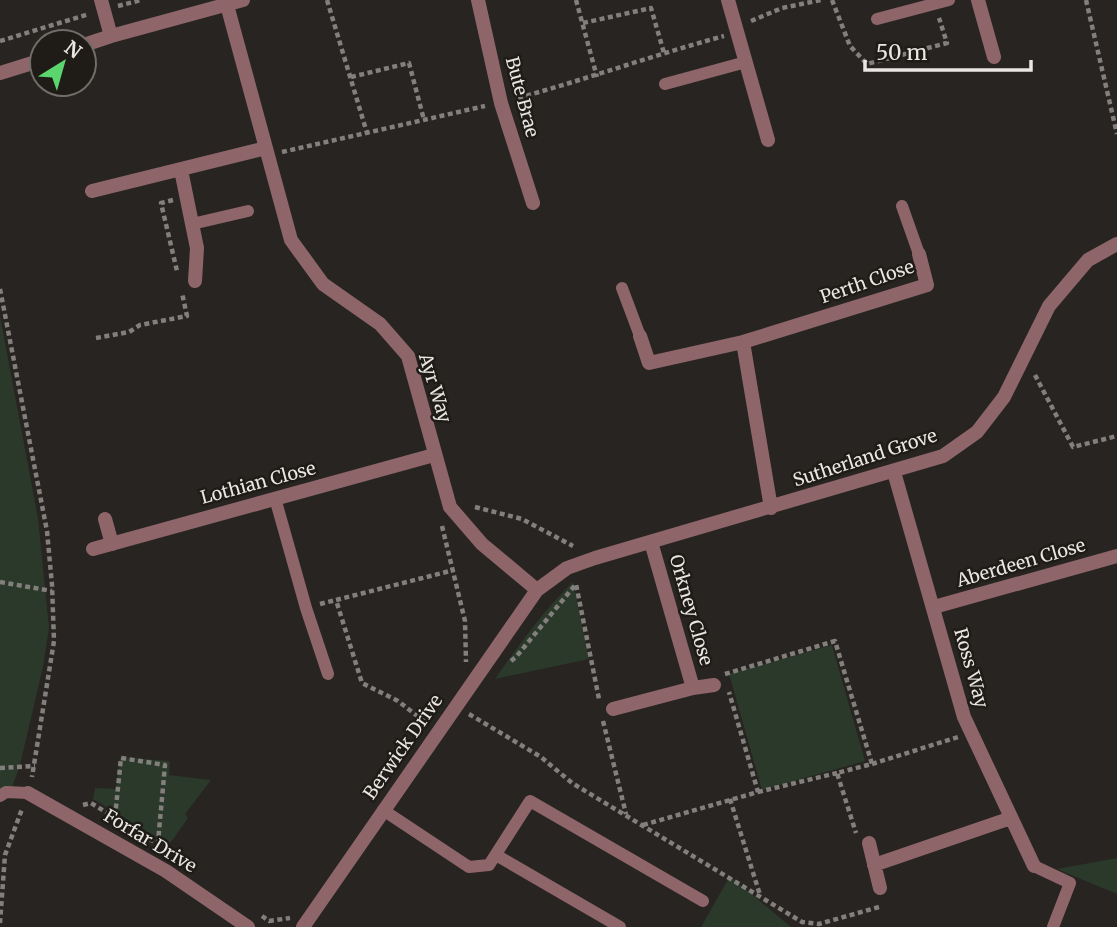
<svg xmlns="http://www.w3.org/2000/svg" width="1117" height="927" font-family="Merriweather,serif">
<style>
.green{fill:#2a3929}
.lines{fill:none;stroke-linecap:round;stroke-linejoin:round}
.path{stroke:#837f7d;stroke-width:4.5;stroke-dasharray:5 3.5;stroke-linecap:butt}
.service{stroke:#8e6669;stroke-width:12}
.minor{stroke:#8e6669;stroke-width:14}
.labels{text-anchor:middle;stroke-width:5;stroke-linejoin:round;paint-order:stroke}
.street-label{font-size:18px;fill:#e9e6e4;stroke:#1f1b17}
</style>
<rect width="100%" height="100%" fill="#282421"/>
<path class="green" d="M0,316l38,202 11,110 -6,39 -23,98 -9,25 -11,-1z
M573,582l16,77 -94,20c24,-34 48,-68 78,-97z
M832,645l33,116 -103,29 -33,-116z
M120,757l50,4 -1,14 42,5 -26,34 3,4 -19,27 -76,-46 2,-11 21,1z
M1117,858v36l-60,-25z
M730,876l61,51h-90z"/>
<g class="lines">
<path class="path" d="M327,0l40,133
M576,0l21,77
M832,0l18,46 17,18 80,-21 -8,-25
M1086,0l31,134
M118,6l23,-6
M751,21l31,-13 39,-8
M583,23l68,-15 13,45
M0,41l89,-27
M351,77l58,-14 15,57
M518,98c69,-19 136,-43 206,-62
M282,152l203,-46
M173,200l-12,3 16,68
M0,289l47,242 5,54 2,56 -22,136
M96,338l33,-6 11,-7 47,-9 -5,-23
M1035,375l38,72 44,-11
M475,507l47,12 51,27
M442,526l23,95 1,41
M0,582l52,9
M320,604l16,-4
M511,661l5,-4 60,-73 23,115
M725,674l110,-33 37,123 -35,9 19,60
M469,714l72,43 31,26 230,139 17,2 60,-17 -1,-2
M603,721l23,93
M425,722l-27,-21 -36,-18 -26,-83 118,-30
M872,764l86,-27
M0,768l35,-2
M758,792l79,-19
M730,799l30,96
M83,805l8,-2 75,46
M115,817l6,-59 44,7 -7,77
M643,825l115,-33 -29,-100
M262,916l7,5 21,-3
M0,923l5,-68 17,-46"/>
<path class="service" d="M877,19l72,-19
M665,84l81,-22
M902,206l17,48
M192,224l56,-13
M622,288l18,48
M275,498l31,110 22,66
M0,796l6,-4 22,1
M383,810l86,57 20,-2 41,-64 173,100
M496,855l124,72
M1034,866l36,17 -17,44"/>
<path class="minor" d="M101,0l10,36
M478,0l23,103 32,100
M728,0l40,140
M978,0l16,57
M227,5l64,235 32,44 57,40 28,32 42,151 32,37 55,46
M84,45l27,-9 132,-36
M0,73l42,-13
M181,170l16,78 -2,33
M92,191l174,-43
M640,336l9,27 94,-21 184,-57 -8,-31
M743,342l28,166
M894,472l70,245 70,149
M105,519l7,25
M651,542l42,146
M93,549l341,-94
M934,607l183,-51
M613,709l80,-21 21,-3
M28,793l138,78 82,56
M869,843l11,45
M874,865l137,-47
M303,927l234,-337 30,-22 28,-10 348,-102 34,-24 27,-35 45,-91 39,-46 29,-16"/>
</g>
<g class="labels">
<g class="street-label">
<text transform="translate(522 97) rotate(75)" y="6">Bute Brae</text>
<text transform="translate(867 282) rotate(-19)" y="6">Perth Close</text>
<text transform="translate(435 388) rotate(73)" y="6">Ayr Way</text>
<text transform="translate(865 458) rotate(-18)" y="6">Sutherland Grove</text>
<text transform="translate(258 483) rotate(-15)" y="6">Lothian Close</text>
<text transform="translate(1021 563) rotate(-16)" y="6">Aberdeen Close</text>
<text transform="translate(691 610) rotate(74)" y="6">Orkney Close</text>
<text transform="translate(971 668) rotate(74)" y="6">Ross Way</text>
<text transform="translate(403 747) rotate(-55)" y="6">Berwick Drive</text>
<text transform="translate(150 841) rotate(31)" y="6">Forfar Drive</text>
</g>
</g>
<g transform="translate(63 63) rotate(37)"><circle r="33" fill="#1f1b17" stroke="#706c69" stroke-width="2"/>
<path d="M0-5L12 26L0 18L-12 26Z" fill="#5bd56e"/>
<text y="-10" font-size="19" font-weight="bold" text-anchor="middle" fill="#e9e6e4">N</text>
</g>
<path d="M865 60v10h166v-10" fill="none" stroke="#e9e6e4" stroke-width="3.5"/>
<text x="876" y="60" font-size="21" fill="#e9e6e4" stroke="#1f1b17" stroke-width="5" paint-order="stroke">50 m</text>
</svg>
